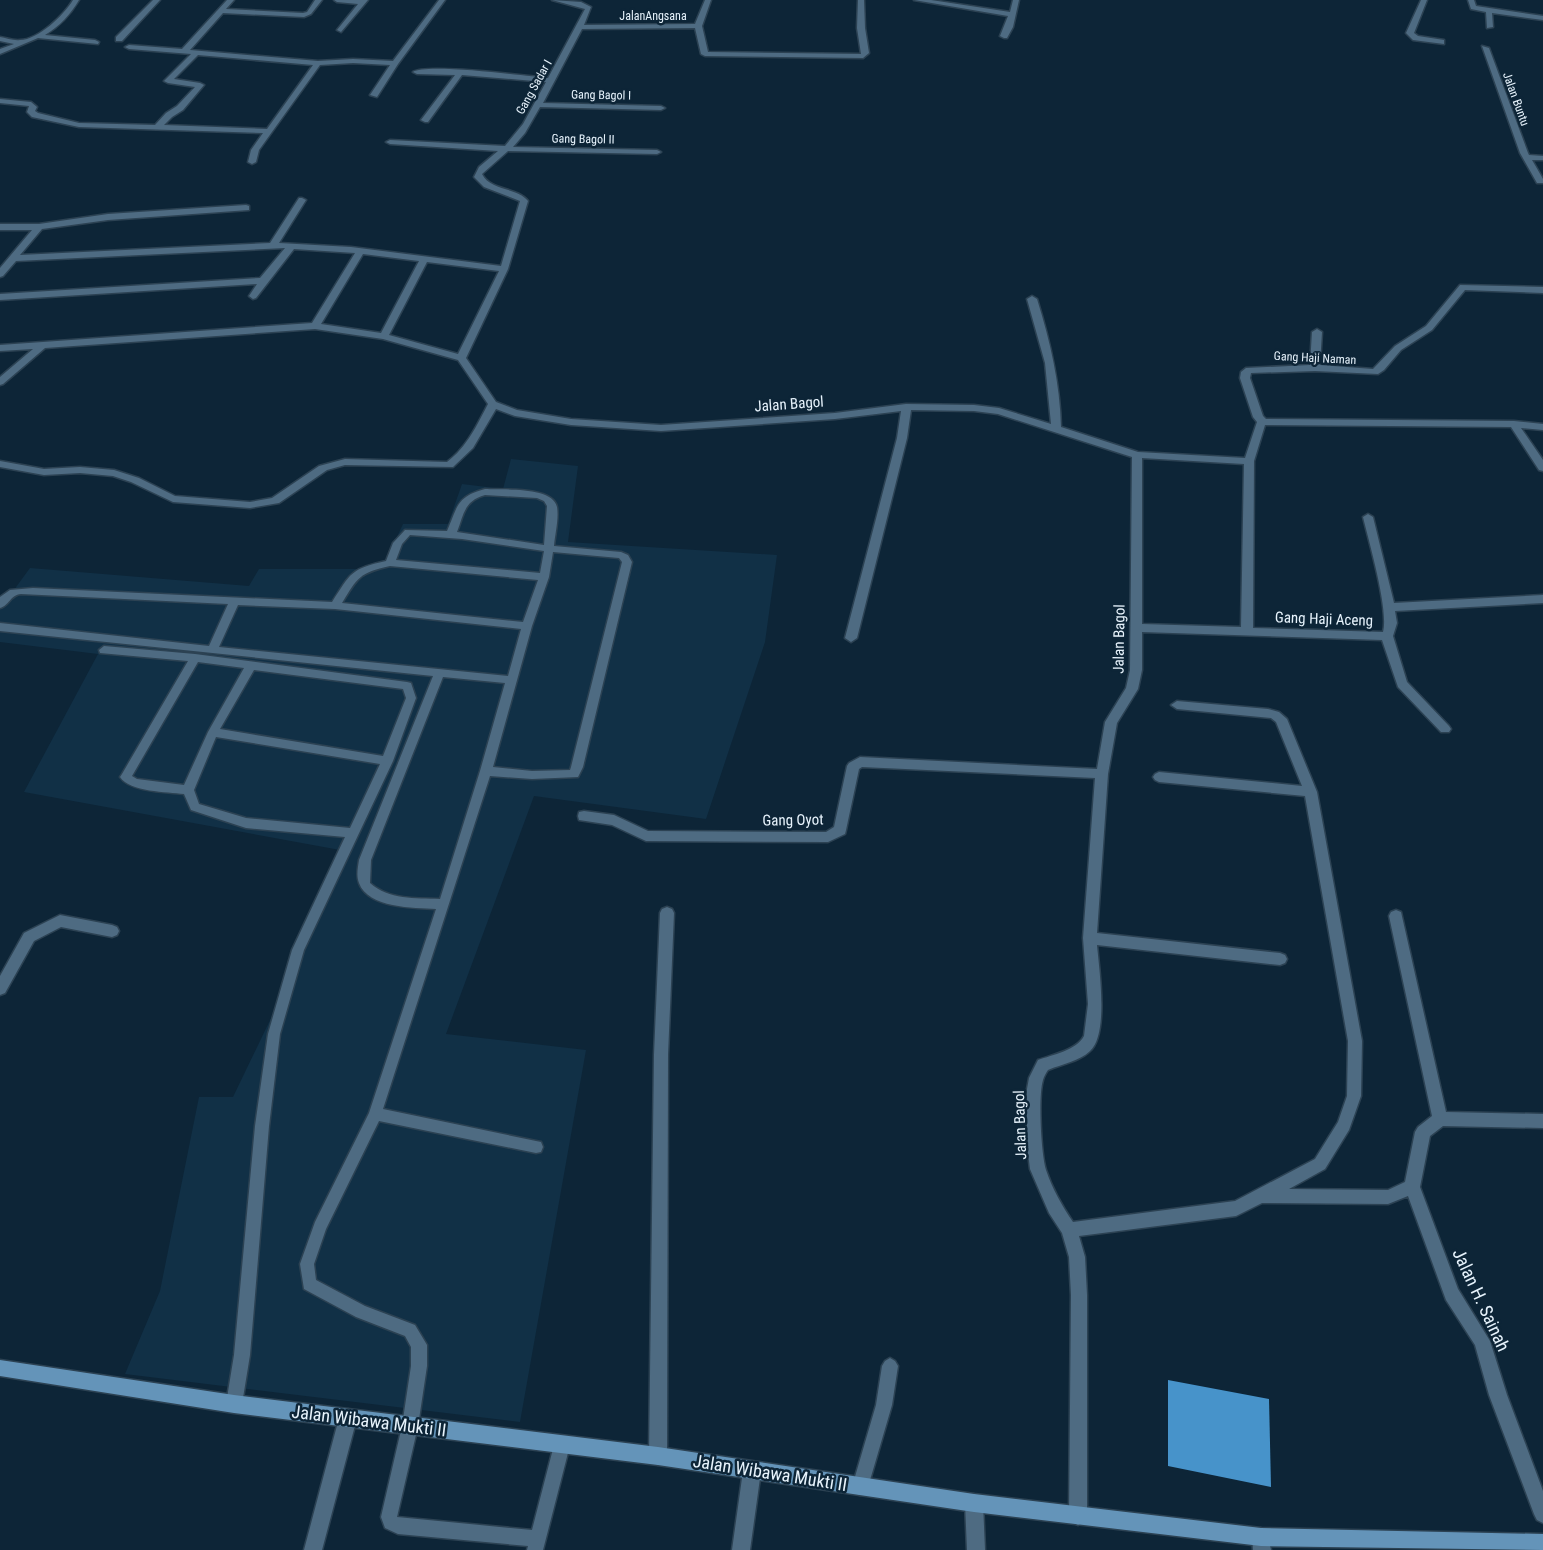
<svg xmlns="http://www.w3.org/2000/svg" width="1543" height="1550" font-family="'Roboto Condensed',sans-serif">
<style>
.built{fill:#113046}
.building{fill:#4793ca}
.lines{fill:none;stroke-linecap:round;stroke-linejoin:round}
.service-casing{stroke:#2c4253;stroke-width:3}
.minor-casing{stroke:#2c4253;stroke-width:3}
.secondary-casing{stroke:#2c4253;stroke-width:3}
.service{fill:#4e6b82;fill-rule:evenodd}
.minor{fill:#4e6b82;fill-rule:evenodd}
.secondary{fill:#6494b9;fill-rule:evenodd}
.labels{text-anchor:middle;stroke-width:5;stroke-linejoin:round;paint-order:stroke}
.far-street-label{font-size:12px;fill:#e7f3fc;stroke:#0d2537}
.street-label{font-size:15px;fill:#e7f3fc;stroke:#0d2537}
.near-street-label{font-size:18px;fill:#e7f3fc;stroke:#0d2537}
</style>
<rect width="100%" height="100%" fill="#0d2537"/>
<path class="built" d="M511,459l67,7 -10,76 209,13 -12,87 -59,177 -172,-23 -88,238 140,16 -66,372 -395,-48 35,-83 39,-194h34l118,-245 -327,-60 74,-138 -98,-12v-33l30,-41 219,18 10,-17h123l21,-45h45l14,-40 41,5z"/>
<path class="building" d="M1168,1380l101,19 2,88 -103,-21z"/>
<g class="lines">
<defs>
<path id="service" d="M485,489c17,1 68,-3 72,18 2,12 -2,27 -3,39l67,6 7,3 4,7 -49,205 -5,10 -46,2 -42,-3 -107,333 153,32 5,1 2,5 -2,5 -5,1 -157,-32 -53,108 -12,35 2,16 49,26 50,19 12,20v21l-9,60 -21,91 135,13 22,-85 2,-6 6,-2 6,2 2,6 -27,105h-16l1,-4 -130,-12 -13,-6 -4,-11 21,-91 9,-60v-19l-6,-11 -49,-19 -52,-28 -4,-25 15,-42 54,-109 67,-204c-22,-1 -68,-1 -77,-26 -3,-7 -1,-16 0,-23l74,-184 -433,-45v-8l209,23 19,-42 -207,-10c-11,1 -12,12 -21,14v-11l10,-7 23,-2 299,14c19,-29 18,-33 54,-41l7,-18 12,-13 42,1c11,-25 9,-34 38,-42zM485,495l52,3 7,3 3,5 -3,39 -87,-13c7,-18 7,-31 28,-37zM410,535l52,4 82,12 -4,22 -144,-13 6,-16zM553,552l66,6 3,4 -51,205 -1,3 -38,1 -39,-4 39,-141 17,-49zM390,566l148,14 -15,42 -181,-19c16,-26 17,-30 48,-37zM238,605l97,4 186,20 -13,47 -289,-29zM443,677l62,6 -25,88 -40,128c-25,-1 -51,1 -70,-16l1,-23z
M104,646l91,8 212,28 4,1 5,15 -23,63 -89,189 -24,84 -11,92 -19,229 -8,49 -3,5 -5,3 -5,-3 -3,-5 8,-49 21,-229 13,-92 24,-84 53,-113 -99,-9 -55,-18 -7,-16c-17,-2 -54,-2 -64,-17l2,-3 66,-113 -88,-8 -1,-3zM198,662l46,6 -36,64 -24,53 -47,-6 -5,-3zM254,670l149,19 3,9 -23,58 -163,-27zM216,737l164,27 -30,64 -104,-10 -47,-14 -5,-14z
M890,1358l5,3 3,5 -6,39 -24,82 -2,6 -6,2 -6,-2 -2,-6 24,-82 6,-39 3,-5z"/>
<path id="minor" d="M73,0h6c-9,15 -19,26 -34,35l50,5 4,2 -1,2 -60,-6 -38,16v-5l14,-5 -14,-3v-4c6,1 14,4 20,3 18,0 44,-25 53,-40z
M153,0h7l-38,41h-6v-4z
M227,0h7l-8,9 77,4 4,-1 8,-12h7l-11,14 -7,3 -81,-4 -33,37 128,11 35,-2 40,2 46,-61h6l-47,64 -21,33 -7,-2 20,-30 -37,-2 -33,2 -61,85 -3,12 -4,2 -4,-2 3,-12 12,-17 -184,-6 -47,-10 -5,-5 2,-6 -29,-3v-4l31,3 6,5 -2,4 3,2 41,10 76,2 11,-12 11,-7 18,-19 -27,-4 -4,-2 27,-27 -62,-5 -4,-2 4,-2 53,4zM198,55l115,10 -46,64 -103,-4 8,-8 11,-7 21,-25 -4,-2 -26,-4z
M334,0h34l-27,32 -4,-2 21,-26 -21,-2z
M552,0l29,2 10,5 -7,18 111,-1 10,-24h6l-9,26 6,26 153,2 -4,-26 1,-28h6l1,28 4,25 -6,5 -158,-2 -4,-2 -6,-26 -113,1 -39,74 118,3 4,2 -4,2 -121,-3 -15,26 -12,14 144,3 4,2 -4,2 -149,-3 -26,23c8,17 35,13 46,27l-20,68 -42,89 30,44 21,8 54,9 90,6 174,-12 71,-9 68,1 25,3 52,16 -6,-61 -18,-64 5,-3 5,3c13,42 23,84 24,128l77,25 107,6 12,-36 -4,-5 -13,-39 1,-6 5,-4 64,-3 2,-33 5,-3 5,3 -2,33 53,4 22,-23 31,-20 34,-41 83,2v6l-78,-3 -33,40 -31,20 -17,20 -6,4 -63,-3 -64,2 -1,5 13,38 3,3 248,2 29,3v6l-22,-2 22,32v11l-4,-1 -28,-43 -246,-2 -11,36 -1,167 130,4c6,-22 -14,-90 -20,-115l5,-3 5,3 21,86 149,-8v8l-148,8 2,12 -4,13 14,46 42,44 2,3 -2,3h-8l-43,-45 -16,-47 -240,-8v38l-4,19 -21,34 -9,51 -11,159 183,20 5,2 2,4 -2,4 -5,2 -183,-20c2,23 12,89 -7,106 -10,10 -28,13 -42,19 -2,3 -4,6 -5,10 -5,16 -2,74 3,90 6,18 16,36 27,52l162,-21 80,-42 23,-37 9,-26 1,-55 -43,-245 -146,-14 -4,-2 -2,-3 2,-3 4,-2 143,14 -26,-64 -5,-4 -94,-9 -6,-4 6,-4 91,8 11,3 8,7 30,73 45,249 -1,55 -12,34 -24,39 -36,20 99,1 17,-8 10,-50 3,-5 14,-11 -43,-200 2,-4 5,-2 5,2 45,200 97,2v14l-100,-2 -13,10 -10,51 38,102 32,52 17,54 36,96v32l-6,-3 -3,-6 -45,-119 -14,-50 -29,-45 -38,-104 -20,8 -126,-1 -26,13 -157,20 6,21 2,38v221l-3,6 -6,3 -6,-3 -3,-6 2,-221 -2,-38 -7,-24 -13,-20 -19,-44 -3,-24v-56l2,-11 9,-18c14,-5 39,-10 46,-24l4,-32 -5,-66 12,-160 -233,-11 -3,2 -13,61 -1,4 -17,8 -182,-1 -34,-16 -33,-5 -1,-4 1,-4 5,-1 30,4 34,16 178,1 8,-5 13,-61 2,-3 11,-6 237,12 8,-47 21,-34 4,-18 2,-213 -134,-43 -24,-3 -63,-1 -4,28 -50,200 -6,4 -6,-4 52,-200 4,-27 -66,8 -174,12 -90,-6 -56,-9 -19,-7 -23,39 -20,19 -108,-2 -18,5 -48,33 -29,5 -77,-6 -42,-20 -18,-6 -33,-3 -36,2 -44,-8v-6l44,8 36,-2 34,3 25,8 36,18 75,6 22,-4 47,-32 26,-7 102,3c20,-15 30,-37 41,-58l-30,-44 -75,-21 -68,-10 -270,19 -42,36 -3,1v-8l33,-28 -33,2v-6l312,-22 43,-70 -61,-4 -38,49 -3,1 -4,-3 8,-12 -257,16v-6l260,-16 25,-30 -269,13 -13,15 -3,1v-9l32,-38h-32v-6h39l69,-10 138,-9 3,1v4l-141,10 -66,9 -22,26 250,-12 29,-45h3l4,2 -27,43 72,4 150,19 19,-65 -36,-14 -10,-10 5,-10 19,-16 -108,-7 -4,-2 4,-2 115,6 18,-22 23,-42 -84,-7 -34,47h-3l-4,-2 34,-45 -38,-1 -4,-2c13,-9 113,4 135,6l37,-69zM363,254l56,7 -38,72 -60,-9zM427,262l72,9 -41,83 -69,-19zM1142,458l102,6 -3,163 -99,-3z
M914,0h17l79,12 3,-12h6l-6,27 -6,11h-3l-4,-2 8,-20z
M1421,0h6l-13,33 4,3 26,4v4l-31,-4 -7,-7z
M1468,0h6l2,6 67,10v4l-51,-7 1,14 -6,1 -1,-16 -15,-3z
M1482,46l7,2 39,105 1,2 14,1v4h-11l11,19v4h-6l-17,-30z
M667,907l5,2 2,4 -6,142 -1,401 -3,6 -6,3 -6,-3 -3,-6 5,-401 6,-142 2,-4z
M60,915l52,10 5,2 2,4 -2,4 -5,2 -51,-10 -27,14 -29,52 -5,2v-19l24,-43z
M348,1409l6,3 3,6 -35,132h-18l35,-132 3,-6z
M752,1462l6,3 3,6 -11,79h-18l11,-79 3,-6z
M974,1494l6,3 3,6 2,47h-18l-2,-47 3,-6z
M1261,1528l6,3 4,19h-18l-1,-13 3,-6z"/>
<path id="secondary" d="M0,1360l234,35 424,52 316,47 287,34 282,6v16l-282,-4 -287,-34 -316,-47 -424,-52 -234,-37z"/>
</defs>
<use href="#service" class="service-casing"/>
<use href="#minor" class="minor-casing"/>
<use href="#secondary" class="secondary-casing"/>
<use href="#service" class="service"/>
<use href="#minor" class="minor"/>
<use href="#secondary" class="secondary"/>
</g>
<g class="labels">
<g class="far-street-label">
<text x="653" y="20">JalanAngsana</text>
<text transform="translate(534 87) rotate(-61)" y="4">Gang Sadar I</text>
<text transform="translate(601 95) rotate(1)" y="4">Gang Bagol I</text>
<text transform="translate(1516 99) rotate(70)" y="4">Jalan Buntu</text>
<text transform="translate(583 139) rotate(1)" y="4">Gang Bagol II</text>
<text transform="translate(1315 358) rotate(3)" y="4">Gang Haji Naman</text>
</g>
<g class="street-label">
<text transform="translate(789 404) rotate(-4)" y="5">Jalan Bagol</text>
<text transform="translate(1324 619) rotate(2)" y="5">Gang Haji Aceng</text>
<text transform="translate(1119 639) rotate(-89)" y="5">Jalan Bagol</text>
<text transform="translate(793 820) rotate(-1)" y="5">Gang Oyot</text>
<text transform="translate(1020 1125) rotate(-92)" y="5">Jalan Bagol</text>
</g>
<g class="near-street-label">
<text transform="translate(1481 1300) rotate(65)" y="6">Jalan H. Sainah</text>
<text transform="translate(369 1421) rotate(7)" y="6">Jalan Wibawa Mukti II</text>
<text transform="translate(770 1473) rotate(9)" y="6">Jalan Wibawa Mukti II</text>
</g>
</g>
</svg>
